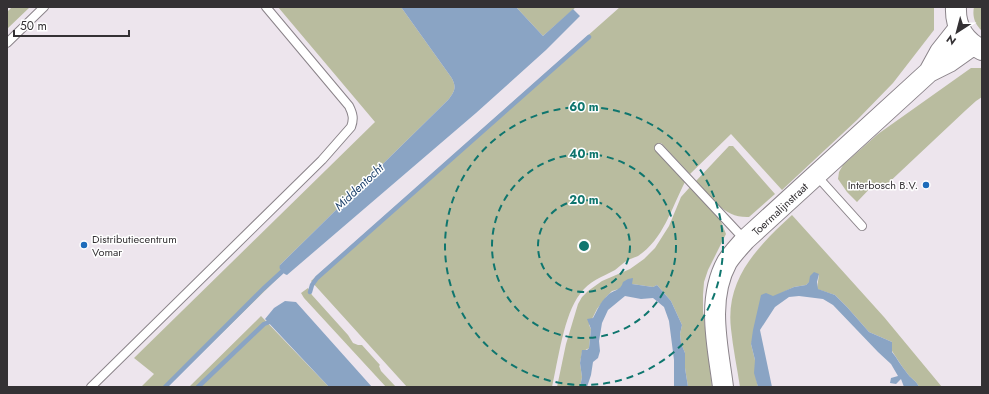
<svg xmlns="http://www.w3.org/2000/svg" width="989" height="394" font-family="Jost,sans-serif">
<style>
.green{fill:#b9bc9f}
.water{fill:#8aa4c4}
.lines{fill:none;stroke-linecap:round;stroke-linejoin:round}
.stream{stroke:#8aa4c4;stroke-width:4.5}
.service-casing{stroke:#8a8389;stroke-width:10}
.tertiary-casing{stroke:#8a8389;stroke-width:22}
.service{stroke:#fff;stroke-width:8}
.tertiary{stroke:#fff;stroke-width:20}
.ring{fill:none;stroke:#0f766e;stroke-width:2;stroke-dasharray:7 5}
.poi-dot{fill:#1d6bba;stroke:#fff;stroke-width:1.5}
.labels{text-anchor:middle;stroke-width:3;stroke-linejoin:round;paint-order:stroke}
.poi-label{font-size:11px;fill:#343134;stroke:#fff;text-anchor:end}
.street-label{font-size:11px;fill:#343134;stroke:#fff}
.water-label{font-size:12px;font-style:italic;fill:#1c416c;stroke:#fff}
.centre{fill:#0f766e;stroke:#fff;stroke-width:2}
.ring-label{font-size:12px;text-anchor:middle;font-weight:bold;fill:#0f766e;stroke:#fff;stroke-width:3;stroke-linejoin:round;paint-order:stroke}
</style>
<rect width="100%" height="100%" fill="#ede5ed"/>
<path class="green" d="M12,7h18l-23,22v-17z
M278,7h123l50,70c6,10 4,14 -3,23l-168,165v5l3,3 -116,114h-26l13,-13 -20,-16 241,-236z
M516,7h60l-33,29z
M620,7h314v23l-41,53 -36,37 -75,70 -51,-56 -41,40 -29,-31 -6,6 30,33c-13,25 -22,58 -47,74 -1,1 -4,1 -5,2 -7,2 -13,8 -18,12 -13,7 -26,11 -35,24 -16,20 -22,67 -28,93h-145l-96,-106z
M974,7h8v24c-7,-7 -10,-14 -8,-24z
M971,68h11v29l-6,4 -10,9 -83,78 -7,-6 -19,20 -10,-10 -9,-13 1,-7 4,-7 35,-31z
M729,146h4l42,48 -26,23c-26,1 -36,-19 -53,-36z
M690,187l30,32 6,15 -18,36 -4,12 -1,13v16l9,76h-24l-3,-19v-15l-4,-10 -1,-9 2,-9 -11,-24 -14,-16 -4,2 -21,-3v-1l-9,3 -4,3 -7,2 -5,5 -10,13 -8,16 2,4 -2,19 -7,4 -2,11 2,14 -2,10h-23l9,-43 12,-40 4,-7 6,-6 14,-10 28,-12 14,-10 11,-11 14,-22 12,-29z
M792,215l92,102 58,70h-23c-2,-6 -9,-9 -12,-14 -6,-7 -10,-15 -15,-22v-9l-23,-10 -22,-25 -12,-12 -18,-6 2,-15 -13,11 -12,2 -21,10 -22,47 4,16v13l3,14h-18c-3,-19 -7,-39 -9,-58 -6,-50 27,-83 61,-114z
M308,288l4,7 36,40 5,8 5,2h4l18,20 -1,1 2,5 15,16h-10l-82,-89 -3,-5z
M261,316l68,71h-140z"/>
<path class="water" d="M401,7h115l27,29 30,-27 7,7 -34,34 -70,63 -189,162c-4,-2 -9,-5 -7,-10l168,-165c7,-9 9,-13 3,-23z
M814,272l5,2 -2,8 1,7 17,6 12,12 22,25 23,10v10c5,6 9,14 15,21 3,5 10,8 12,14h-15l-3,-8 -5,5 -6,-1 1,-5 7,-2 -7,-12 -13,-12 -45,-47 -10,-6 -24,-3 -10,1 -14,10 -15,23 12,57h-14l-4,-14 1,-13 -4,-16 2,-14 8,-35 5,-2 7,3 21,-9 12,-2 3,-3 1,-6z
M633,278l-1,6 21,3 4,-2 14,16 11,24 -2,9 1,9 4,10v15l3,19h-14v-27l-5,-39 -5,-14 -11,-9 -12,1 -16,-3 -17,14 -6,13 -3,18 1,10 -2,7 -5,4 -2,13 -4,12h-7l2,-10 -2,-14 2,-13h5l2,-2 2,-19 -4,-10 6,-1c4,-7 7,-16 14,-22 5,-6 14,-5 16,-14l5,-3z
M285,301l11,1 76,85h-43l-64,-68 9,-11z"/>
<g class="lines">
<path class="stream" d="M310,292l2,-7 5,-7 272,-241
M165,387l98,-98 23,-21
M198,387l66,-63 8,-3"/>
<defs>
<path id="service" d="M7,43l37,-36
M659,148l86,92
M816,175l46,51
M91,387l231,-227 29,-33c3,-8 2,-13 -2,-21l-83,-99"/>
<path id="tertiary" d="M956,7c-1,20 8,34 26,43
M929,72l20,-10 24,-17
M723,387c-5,-40 -17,-87 4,-125 5,-8 12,-15 18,-22l184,-168 11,-20 19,-24"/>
</defs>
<use href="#service" class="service-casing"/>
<use href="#tertiary" class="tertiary-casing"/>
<use href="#service" class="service"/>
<use href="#tertiary" class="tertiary"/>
</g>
<g class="ring">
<circle cx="584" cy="246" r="46"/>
<circle cx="584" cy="246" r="92"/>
<circle cx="584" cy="246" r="139"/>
</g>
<g class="poi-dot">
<circle cx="926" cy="185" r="4"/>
<circle cx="84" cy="245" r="4"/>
</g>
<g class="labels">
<g class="poi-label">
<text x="918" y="189">Interbosch B.V.</text>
<text x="92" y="243" text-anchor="start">Distributiecentrum<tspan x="92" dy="13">Vomar</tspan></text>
</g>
<g class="street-label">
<text transform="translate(780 209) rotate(-43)" y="4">Toermalijnstraat</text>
</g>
<g class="water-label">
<text transform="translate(359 187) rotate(-43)" y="4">Middentocht</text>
</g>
</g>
<circle cx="584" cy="246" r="6" class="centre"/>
<g class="ring-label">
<text x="584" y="111">60 m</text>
<text x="584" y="158">40 m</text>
<text x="584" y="204">20 m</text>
</g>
<rect width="989" height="394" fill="none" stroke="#343134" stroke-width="16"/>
<g transform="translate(957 32) rotate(216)" stroke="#ffffff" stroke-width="3" paint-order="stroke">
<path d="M0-3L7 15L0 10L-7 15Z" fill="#343134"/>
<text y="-6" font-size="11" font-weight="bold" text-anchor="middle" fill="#343134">N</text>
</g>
<path d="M14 30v6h115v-6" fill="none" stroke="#343134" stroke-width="2"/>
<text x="20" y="30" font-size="12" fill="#343134" stroke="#ffffff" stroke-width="3" paint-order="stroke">50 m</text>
</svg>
